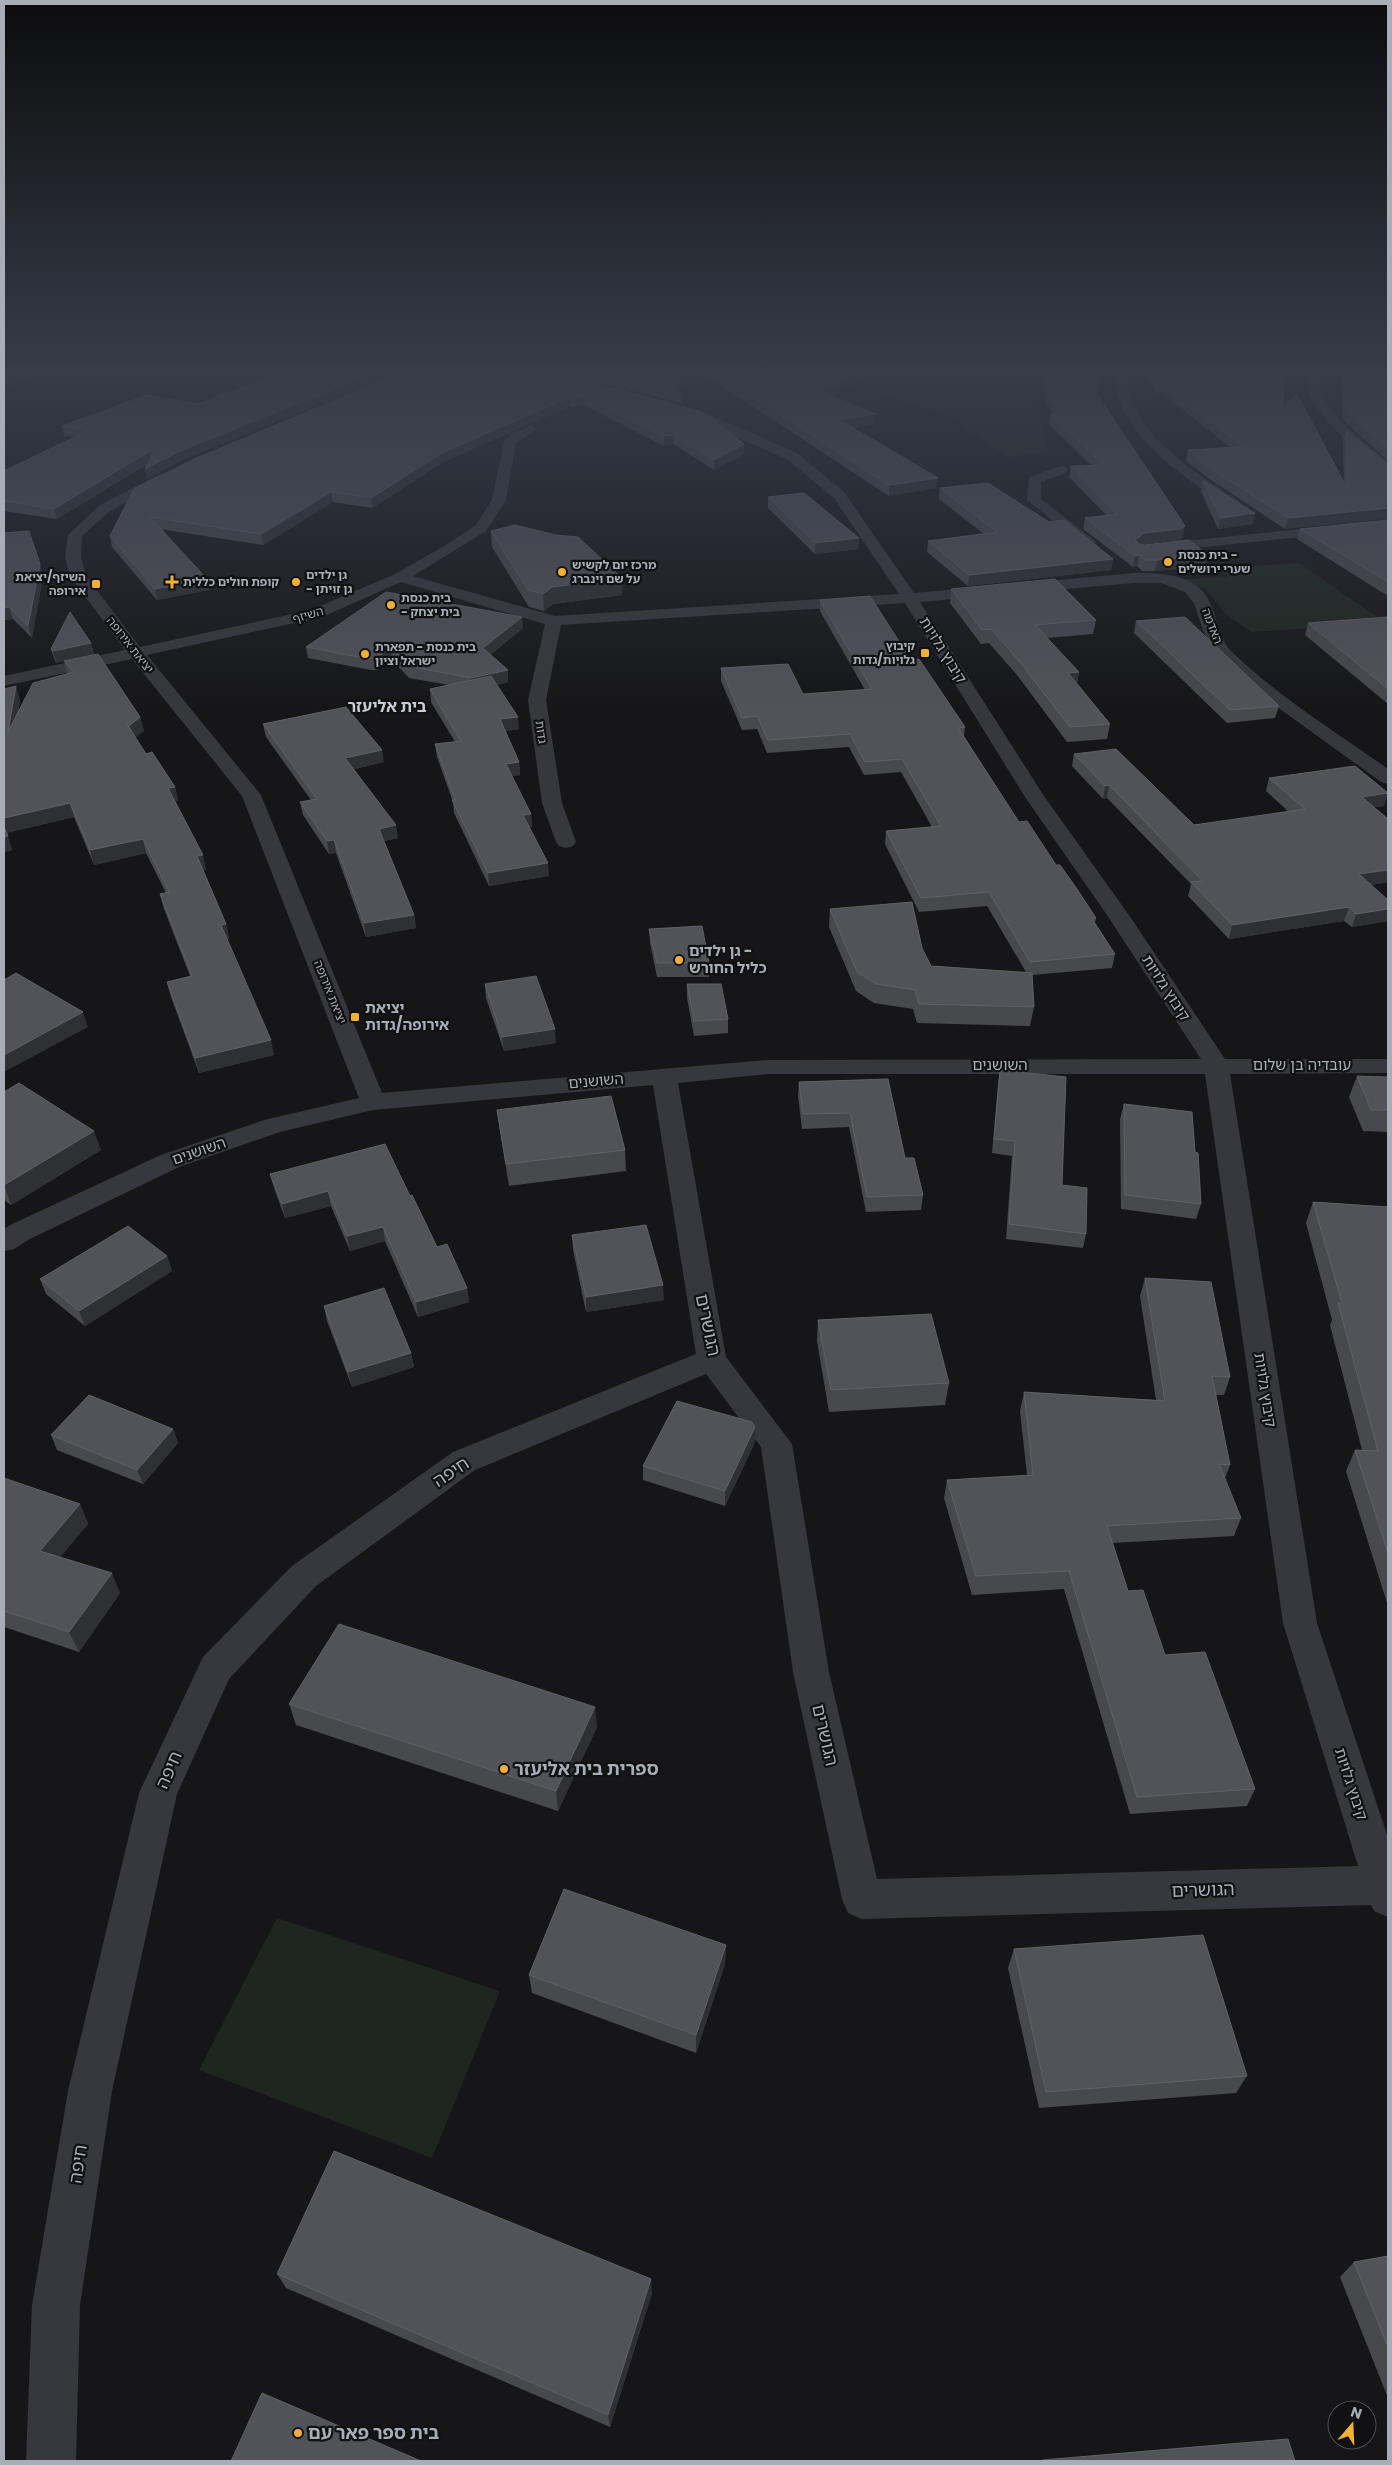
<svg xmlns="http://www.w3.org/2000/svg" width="1392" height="2465" font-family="Poppins,'Noto Sans Hebrew',sans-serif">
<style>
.green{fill:#1e261f}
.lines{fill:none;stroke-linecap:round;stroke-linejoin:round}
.minor{fill:#37383d;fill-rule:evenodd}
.wall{fill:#47494d}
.shaded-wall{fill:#2f3033}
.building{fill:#525359;stroke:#5f6168}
.poi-dot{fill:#f2b134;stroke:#111113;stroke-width:2}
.labels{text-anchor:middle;stroke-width:4.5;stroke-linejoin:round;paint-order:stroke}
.far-poi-label{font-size:12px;font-weight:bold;fill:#a8adb8;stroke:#111113;text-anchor:start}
.far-street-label{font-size:12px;fill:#a8adb8;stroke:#111113}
.street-label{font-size:15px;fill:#a8adb8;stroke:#111113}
.poi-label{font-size:15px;font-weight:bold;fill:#a8adb8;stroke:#111113;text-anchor:start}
.far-district-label{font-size:16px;font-weight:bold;fill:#c9ccd4;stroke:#111113}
.near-street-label{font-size:18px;fill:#a8adb8;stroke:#111113}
.near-poi-label{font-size:18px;font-weight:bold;fill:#a8adb8;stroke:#111113;text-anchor:start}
</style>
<rect width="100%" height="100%" fill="#161618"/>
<path class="green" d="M913,367h113l23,85 -41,5 -65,-44 -80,-24z
M1299,563l87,60 -134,9 -26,-18 -20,-24 -22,-11 43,-2 -9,-9z
M277,1918l223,73 -68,167 -233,-88z"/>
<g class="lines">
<path class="minor" d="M1115,367h12c-7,61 68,105 111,133l2,3 -2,3c-12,3 -24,-9 -34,-16 -38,-26 -95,-70 -89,-123z
M1310,367h12c-1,5 -4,11 -3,16 3,29 48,61 69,79v10l-5,-1c-23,-19 -73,-56 -76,-88 0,-5 2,-11 3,-16z
M682,405l22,7 93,41 47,39 70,101 220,-20c21,0 45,0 63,13 21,16 17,48 35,66 47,45 104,80 156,117v15l-7,-2 -101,-73 -62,-51 -14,-25 -10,-30 -9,-11 -24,-9h-27l-214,19 124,194 87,122 94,141h163v14l-158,1 87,549 71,215v79l-14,-6 -3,-6 -509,14 -14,-6 -6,-14 -49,-227 -32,-225 -55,-73 -231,96 -159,116 -87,93 -52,115 -65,297 -32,214 -4,156h-50l6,-156 36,-214 71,-298 64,-136 89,-91 161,-114 243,-98 -43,-269 -280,25 -93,22 -101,35 -149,72 -16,10 -10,2v-22l6,-4 151,-70 103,-35 95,-22 -117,-302 -110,-137 -128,27v-10l121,-26 -55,-74 -5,-18 3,-23 32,-30 60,-31h10l2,3 -62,34 -28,25 -1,22 5,18 54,71 171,-37 84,-36 51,-29 30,-20 16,-25 12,-58 7,-8 20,-9 6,4 -21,14 -10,57 -20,31 -73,45 142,40 344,-22 -65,-96 -47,-39 -109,-47 -2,-3 2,-3zM401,582l144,42 -17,76 14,103 14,39 3,4 7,2 7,-2 3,-4 -14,-39 -16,-103 15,-75 344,-22 120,194 84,121 92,141 -433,1 -386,33 -121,-298 -114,-140 175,-38zM768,1074h437l78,549 75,243 -481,13 -48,-207 -37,-228 -66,-87 -48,-274z
M1061,466l5,1 2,3 -2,3 -25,9v17l53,41 2,3 -2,3h-10l-57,-46 2,-23z
M1388,520v8l-232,24 -7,-4 7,-4z"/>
</g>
<path class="wall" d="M298,367h114l-228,92 -37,20 -2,-10 2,-5 -90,55 -53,-8v-40l70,-34 -10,-1 -2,-10 135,-22z
M415,367h121l208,77v10l-30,16 -41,-26 -9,2 -80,-41 -8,2 -5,-1 -128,56 -71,46 -39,-6 -70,43 -103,-16 47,50 2,11 -52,10 -45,-53 -2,-11z
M539,367h133l15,13 -8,11 3,3v9z
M693,367h195l-59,27 46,29 -22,5 83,60 -47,8z
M1043,367h53l3,15 -1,10h-3l88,145 -4,3 -37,4 64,22 -51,5h-13l-5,-5 -4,1 -50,-38 2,-11 21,-3 -37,-38 2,-11 20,-1 -42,-41 2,-10h3l-8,-13 -4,-29z
M1144,367h140l-1,39 61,76 -1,-42 3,-10 39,32 -100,67 -74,-49 -24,-18 -1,-2 2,-10 42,-3 -68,-54h-6z
M1342,367h43l3,8v86l-45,-41z
M1203,481l52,32 -3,11 -34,5 -17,-38z
M940,488l109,34 64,37 -2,11 -143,16 -41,-34 1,-11 56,-7 -45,-35z
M768,497l91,41 -1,11 -43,5 -47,-46z
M1388,520v76l-91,-57 3,-10z
M491,531l131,47v17l-69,9 -9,7 -15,-4 -37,-60z
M4,533l39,43 -11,62 -19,-19 -9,1z
M951,589l145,31 -3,14 -46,4 32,34 -2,11 33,41 -3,15 -40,3 -50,-67 -28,-32 -8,1 -31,-41z
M820,600l91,60 54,67 -1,9 55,86 37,43 40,53 -1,5 20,31 -3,14 -80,7 2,32 -4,19 -113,-3 -4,-14 -39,-6 -18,-12 -27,-64 1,-18 92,39 9,18 95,6 -39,-66 -68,6 -34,-68 1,-13 46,-4 -31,-55 -37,3 -15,-28 -82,6 -10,-24 -15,1 -21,-49v-13l82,26 62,-4 -45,-79z
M1388,617v87l-83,-69 3,-12z
M1136,621l143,85 -4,12 -48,5 -93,-90z
M523,628l-33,27 18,15v12l-12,3 23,44 -14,2 14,31 1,13 -8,1 19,38 1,13h-3l20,49 -60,10 -35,-73 -1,-11 -16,-45 -2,-13 20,-2 -24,-40 -1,-13 19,-4 -40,-7 -17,-18 -15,10h-6l-63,-12 -2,-11z
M91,643l3,12 46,62 4,14 -9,6 11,17 29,33 3,14h-3l31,69h-3l23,54 3,15 -2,1 47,115 -75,18 -28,-76 -4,-15 23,-6 -26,-67 -4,-15 6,-1 -20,-40 -52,12 -20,-48 -68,16 6,17 -8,2v-163l16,11 -2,13 49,-39 -3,-13 -8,2 -1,-2 -4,-12z
M263,724l121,38 -30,7 44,69 -14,3 30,74 2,13 -50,9 -30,-84 -7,1 -26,-39 -3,-13 11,-2 -45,-63z
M1074,754l120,71 95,-13 -23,-21 3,-13 115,28 -10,1 14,12v63l-17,3 17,15v21l-36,6 -8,-6 -115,18 -41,-43 3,-12 -84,-86 -4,1 -31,-33z
M649,929l60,34v14h-52l-7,-34z
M485,984l71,59 -52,8 -18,-53z
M687,984l41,35v14l-34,3 -7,-38z
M1000,1070l86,164 -3,14 -77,-9 6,-83 -20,-3 6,-69z
M1357,1076l31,1v55l-25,-1 -14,-34z
M888,1079l17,79 18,37 -2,15 -55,2 -17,-85 -47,2 -4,-33 1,-14z
M4,1092l97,58 -90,55 -7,-5z
M1124,1104l71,48 6,52 -5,15 -75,-10 -1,-90z
M497,1110l128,40 1,21 -117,15 -9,-55z
M270,1174l140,22 27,51 30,41 2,14 -51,15 -33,-76 -35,10 -19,-45 -46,12 -11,-30z
M1313,1202l75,5v396h-1l-41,-132 9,-21h7l-32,-125 2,-5 -26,-97z
M572,1235l92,65 -78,12 -13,-62z
M167,1256l5,15 -87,55 -39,-32 -6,-15z
M1145,1278l85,99 -6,18h-8l14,70 -5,13 16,40 -7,18 -121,7 15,48 37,64 90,134 -8,17 -117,8 -66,-225 -92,6 -28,-97 3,-18 80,-5 -7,-64 4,-19 132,8 -16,-104z
M324,1306l87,47 3,14 -62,20 -25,-66z
M818,1320l131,63 -4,22 -116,7 -12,-71z
M755,1427v15l-30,64 -82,-26v-14z
M173,1429l5,14 -35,41 -86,-34 -6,-15z
M4,1478l76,26 8,20 -28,33 60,36 -41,59 -75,-25z
M289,1704l308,23 -39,84 -262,-86z
M726,1945l-1,19 -29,89 -164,-60 -3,-18z
M1014,1949l233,127 -11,17 -197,15 -31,-140z
M1388,2256v142l-48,-121 14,-15z
M277,2274l375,19 -42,134 -324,-139z"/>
<path class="shaded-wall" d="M32,367h15l-14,9 -29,12v-9z
M389,367h23l-228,92 -37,20 -2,-10 37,-19z
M868,367h20l-71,32 1,-9z
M687,371v9l-10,13 -3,-5z
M584,396v9l-8,2 -1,-9z
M570,397l1,9 -128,56 -71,46 -1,-10 71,-45z
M876,414l-1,9 -35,7v-10z
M673,435v9l-9,2v-10z
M744,444v10l-30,16v-10z
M155,448l2,9 -100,62 -3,-10z
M938,478l-2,10 -47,8v-11z
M331,492l2,10 -70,43 -2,-11z
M1388,508v11l-103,10 3,-11z
M1255,513l-3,11 -34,5 3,-11z
M1185,526l-2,11 -4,3 -37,4 -9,7 2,-11 9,-7z
M859,538l-1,11 -43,5v-11z
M1139,555l-2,11 -4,1 2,-11z
M1208,555l-2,11 -51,5 2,-11z
M1113,559l-2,11 -143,16 1,-11z
M40,564l3,12 -11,62 -4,-12z
M622,578v17l-69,9 -9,7 -1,-17 9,-7z
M207,579l2,11 -52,10 -2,-11z
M9,607l4,12 -9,1v-12z
M522,617l1,11 -39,32 -1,-12z
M91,643l3,12 -38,8 -3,-12z
M390,648l2,12 -15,10 -2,-11z
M508,670v12l-35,8 -2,-12z
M1079,672l-3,14 -8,-13z
M16,686l4,14 -7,45 -5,-13z
M140,717l4,14 -12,9 -3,-14z
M518,717l1,12 -18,3 -1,-13z
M382,750l2,12 -37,9 -2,-13z
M519,762l1,13 -13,2 -1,-13z
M1109,785l-2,13 -4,1 2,-13z
M175,787l3,14 -7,1 -3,-14z
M1388,793l-4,13 -26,3 4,-12z
M70,803l4,14 -69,16 -1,-3v-12z
M531,814l1,13 -8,1 -1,-13z
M396,825l2,13 -17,4 -2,-13z
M8,836l4,14 -8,2v-15z
M143,839l3,14 -52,12 -4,-15z
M334,840l2,13 -7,1 -2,-13z
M203,855l3,15 -5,1 -4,-15z
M548,863l1,13 -60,10 -1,-13z
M1388,870v12l-33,6 4,-14z
M1349,907l-5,14 -115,18 3,-14z
M1388,909v12l-36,6 4,-13z
M414,915l2,13 -50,9 -2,-14z
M226,924l3,15 -4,1 -4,-15z
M83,1012l5,15 -84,45v-17z
M555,1029l1,14 -52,8 -2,-14z
M271,1040l3,15 -75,18 -4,-15z
M94,1131l7,19 -90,55 -7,-20z
M328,1191l3,15 -46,12 -3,-14z
M383,1227l2,14 -35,10 -3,-15z
M167,1256l5,15 -87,55 -6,-15z
M663,1285l1,15 -78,12v-15z
M467,1288l2,14 -51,15 -2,-15z
M411,1353l3,14 -62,20 -4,-15z
M755,1427v15l-30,64v-15z
M173,1429l5,14 -35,41 -6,-14z
M80,1504l8,20 -39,47 -9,-20z
M112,1573l8,20 -41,59 -10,-20z
M595,1707l2,20 -39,84 -2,-20z
M726,1945l-1,19 -29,89v-18z
M651,2279l1,14 -42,134 -2,-12z"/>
<path class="building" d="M4,367h28l-28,12z
M298,367h91l-207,83 -37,19 10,-21 -101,61 -50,-8v-30l85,-41 -27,-4 85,-31 50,9z
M415,367h121l159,43 15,7 34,27 -30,16 -41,-25 -9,1 -80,-40 -9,2 -5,-1 -128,56 -71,45 -40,-6 -70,42 -111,-17 57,62 -52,10 -45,-53 24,-47 60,-30z
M574,367h98l15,4 -13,17 8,6z
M707,367h161l-50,23 58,24 -36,6 98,58 -49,7z
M1044,367h52l3,15h-10l96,144 -4,3 -37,4 -9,7 4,4 5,1 45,-5 19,15 -51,5h-13l-5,-5 -4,1 -50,-38 32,-4 -46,-48 32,-1 -52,-51h10l-14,-23z
M1149,367h135l-1,39 14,-12 50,94 -1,-58 39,32 3,1v45l-100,10 -75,-48 -24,-18 -1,-2 56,-3 -81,-63h-6z
M1344,367h41l3,8v73l-43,-38z
M1203,481l52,32 -34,5z
M988,483l61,39 15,-2 49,39 -144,16 -41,-34 69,-9 -57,-44z
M804,493l55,45 -44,5 -47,-46z
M1388,520v62l-88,-53z
M515,525l41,10 22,2 44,41 -70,9 -9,7 -15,-4 -37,-59z
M29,531l11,33 -12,62 -19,-19 -5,1v-75z
M1055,579l41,41 -61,5 44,47 -11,1 42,51 -40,3 -51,-66 -28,-32 -9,1 -31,-41z
M386,592l136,25 -39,31 25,22 -37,8 -63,-12 -18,-18 -15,11h-6l-63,-12z
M870,596l41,64 8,-1 46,68 -7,1 61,94 8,-1 29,44h4l17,24 19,29 -4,1 23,35 -85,8 -41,-70 -68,6 -35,-67 55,-5 -39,-67 -37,3 -15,-28 -82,6 -11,-24 -15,2 -21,-50 67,-4 15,30 69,-5 -52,-89z
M70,612l21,31 -38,8 -2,-2z
M1185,617l94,89 -49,4 -94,-89z
M1388,617v72l-80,-66z
M98,654l42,63 -11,9 -2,-2 19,30 6,-2 23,35 -7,1 35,67 -6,1 29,68 -5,1 50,115 -76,18 -28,-76 25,-6 -32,-82 9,-2 -26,-53 -53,11 -20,-47 -66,15v-129l12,-3 -8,46 25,-49 41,-11 -10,-11z
M491,676l27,41 -18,2 19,43 -13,2 25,50 -8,1 25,48 -60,10 -36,-73h3l-20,-56 26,-3 -31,-52z
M346,707l36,43 -37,8 51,67 -17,4 35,86 -50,8 -30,-83 -7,1 -27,-39 17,-3 -54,-75z
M1116,749l78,76 111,-16 -36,-31 86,-12 33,27 -26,4 26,22v51l-29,4 29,26v9l-32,5 -7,-7 -117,18 -41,-43 12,-1 -94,-96 -4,1 -31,-32z
M4,827l4,9 -4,1z
M912,902l10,46 9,18 101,7 2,34 -115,-3 -4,-14 -39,-6 -19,-12 -27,-63z
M702,926l7,37h-52l-8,-34z
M16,973l67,39 -79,43v-75z
M536,976l19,53 -53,8 -17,-53z
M687,984h34l7,35 -34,2z
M1000,1070l66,7 -4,108 25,3 -1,46 -77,-10 6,-83 -21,-2z
M1357,1076l31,1v33h-17z
M888,1079l17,79h9l9,37 -56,2 -17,-84 -47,1 -4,-32z
M19,1083l75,48 -90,54v-93z
M611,1096l14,54 -119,14 -9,-54z
M1124,1104l68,8 3,40 3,1 3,51 -76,-9z
M385,1144l25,52 2,-1 25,52 10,-3 20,44 -51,14 -33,-75 -36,9 -19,-45 -46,13 -12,-30z
M1313,1202l75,5v346l-33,-103 23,1 -40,-148h4z
M646,1225l17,60 -77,12 -14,-62z
M128,1226l39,30 -88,55 -39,-32z
M1145,1278l66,4 19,95 -18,-1 18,89 -11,-1 22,54 -134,8 21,65 15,-1 22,65 40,-3 50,137 -118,8 -68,-226 -93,5 -29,-96 86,-5 -9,-83 141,9z
M384,1288l27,65 -63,19 -24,-66z
M931,1314l18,69 -118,7 -13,-70z
M89,1395l84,34 -36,41 -86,-35z
M677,1401l75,21 3,5 -30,64 -82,-25z
M4,1478l76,26 -40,47 72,22 -43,59 -65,-21z
M339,1624l256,83 -39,84 -267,-87z
M564,1889l162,56 -30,90 -167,-60z
M1203,1935l44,141 -201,16 -32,-143z
M334,2151l317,128 -43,136 -331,-141z
M1388,2256v91l-34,-85z
M262,2393l159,68h-190z
M1288,2439l7,22h-252v-1z"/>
<linearGradient id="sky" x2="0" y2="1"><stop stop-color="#0c0c0d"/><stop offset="0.52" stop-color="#363c48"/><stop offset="1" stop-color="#363c48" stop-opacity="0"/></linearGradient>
<rect width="1392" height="712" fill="url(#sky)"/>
<g class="poi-dot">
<circle cx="1168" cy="562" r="5"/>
<circle cx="562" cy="572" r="5"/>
<path d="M169.5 574.5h5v5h5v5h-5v5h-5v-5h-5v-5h5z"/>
<circle cx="296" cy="582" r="5"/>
<rect x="91" y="579" width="10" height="10" rx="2.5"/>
<circle cx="391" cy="605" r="5"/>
<rect x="920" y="648" width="10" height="10" rx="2.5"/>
<circle cx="365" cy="654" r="5"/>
<circle cx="679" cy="960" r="5"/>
<rect x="350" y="1012" width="10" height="10" rx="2.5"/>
<circle cx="504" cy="1769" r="5"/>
<circle cx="298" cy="2433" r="5"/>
</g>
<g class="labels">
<g class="far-poi-label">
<text x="1178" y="559">בית כנסת -<tspan x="1178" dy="14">שערי ירושלים</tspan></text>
<text x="572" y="569">מרכז יום לקשיש<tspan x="572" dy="14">על שם וינברג</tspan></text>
<text x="306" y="579">גן ילדים<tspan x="306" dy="14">- גן זויתן</tspan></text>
<text x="86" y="581" text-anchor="end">השיזף/יציאת<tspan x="86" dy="14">אירופה</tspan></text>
<text x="183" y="586">קופת חולים כללית</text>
<text x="401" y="602">בית כנסת<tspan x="401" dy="14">- בית יצחק</tspan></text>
<text x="915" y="650" text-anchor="end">קיבוץ<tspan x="915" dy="14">גלויות/גדות</tspan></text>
<text x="375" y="651">בית כנסת - תפארת<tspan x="375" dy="14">ישראל וציון</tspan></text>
</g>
<g class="far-street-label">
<text transform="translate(308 615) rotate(-16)" y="4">השיזף</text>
<text transform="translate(1212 626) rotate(69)" y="4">האדמה</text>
<text transform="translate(130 645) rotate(52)" y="4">יציאת אירופה</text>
<text transform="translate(541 732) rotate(82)" y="4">גדות</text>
<text transform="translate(330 992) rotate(68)" y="4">יציאת אירופה</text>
</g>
<g class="street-label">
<text transform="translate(943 650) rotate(58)" y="5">קיבוץ גלויות</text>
<text transform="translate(1166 988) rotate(57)" y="5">קיבוץ גלויות</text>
<text x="1000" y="1070">השושנים</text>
<text x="1302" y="1070">עובדיה בן שלום</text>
<text transform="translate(596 1081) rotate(-5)" y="5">השושנים</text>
<text transform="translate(199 1151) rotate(-19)" y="5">השושנים</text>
<text transform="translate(1265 1390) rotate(81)" y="5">קיבוץ גלויות</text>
<text transform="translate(1351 1784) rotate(72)" y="5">קיבוץ גלויות</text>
</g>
<g class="poi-label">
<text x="689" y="956">גן ילדים -<tspan x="689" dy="17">כליל החורש</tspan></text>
<text x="365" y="1013">יציאת<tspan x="365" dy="17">אירופה/גדות</tspan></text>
</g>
<g class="far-district-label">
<text x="387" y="712">בית אליעזר</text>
</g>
<g class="near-street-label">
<text transform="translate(708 1325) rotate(78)" y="6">הגושרים</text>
<text transform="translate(451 1472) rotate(-33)" y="6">חיפה</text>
<text transform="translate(825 1735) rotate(77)" y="6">הגושרים</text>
<text transform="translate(169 1770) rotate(-66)" y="6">חיפה</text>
<text transform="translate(1203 1890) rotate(-2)" y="6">הגושרים</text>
<text transform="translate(78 2164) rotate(-81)" y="6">חיפה</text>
</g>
<g class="near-poi-label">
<text x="514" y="1775">ספרית בית אליעזר</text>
<text x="308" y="2439">בית ספר פאר עם</text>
</g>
</g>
<rect width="1392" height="2465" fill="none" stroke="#a8adb8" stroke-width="10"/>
<g transform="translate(1352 2425) rotate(19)"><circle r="24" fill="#111113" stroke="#4d4f55"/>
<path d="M0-4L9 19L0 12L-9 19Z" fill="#f2b134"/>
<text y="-8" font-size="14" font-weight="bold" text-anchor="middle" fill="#a8adb8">N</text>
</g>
</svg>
